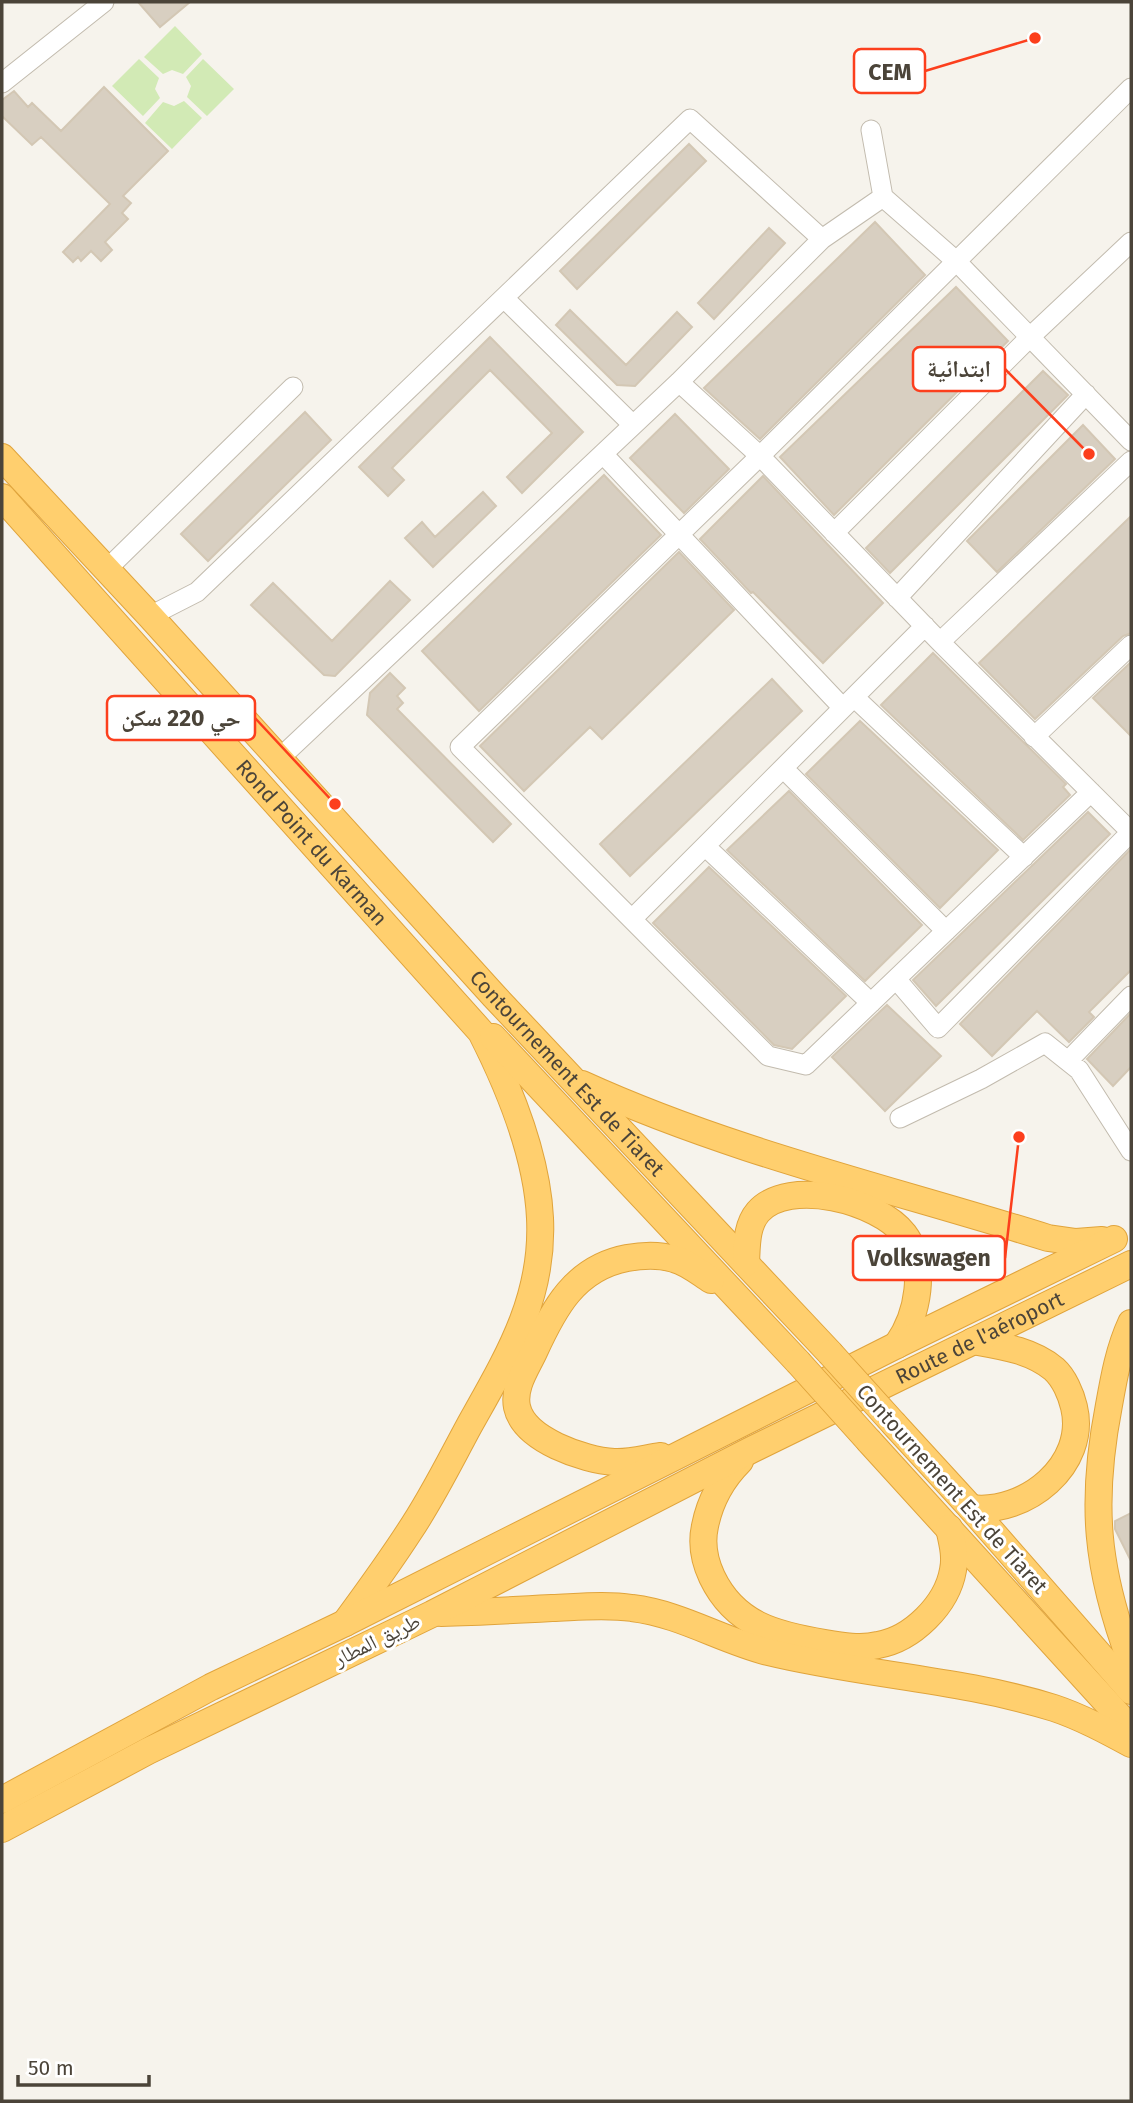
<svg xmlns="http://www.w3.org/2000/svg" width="1133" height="2103" font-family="'Fira Sans','Noto Naskh Arabic',sans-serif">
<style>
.green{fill:#d2eab5}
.building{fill:#d8cfc1;stroke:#d3c7b4;stroke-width:2}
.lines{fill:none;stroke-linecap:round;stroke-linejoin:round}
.minor-casing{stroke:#c2bbae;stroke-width:21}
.highway-casing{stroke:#e0a43c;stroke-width:28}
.minor{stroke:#fff;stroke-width:19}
.highway{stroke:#ffcf6e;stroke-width:26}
.highway-bridge-casing{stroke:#e0a43c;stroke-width:28;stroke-linecap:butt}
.highway-bridge{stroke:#ffcf6e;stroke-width:26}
.labels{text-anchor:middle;stroke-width:6;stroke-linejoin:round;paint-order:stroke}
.street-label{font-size:21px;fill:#4b4439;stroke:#fff}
.leader{fill:none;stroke:#fc3f1d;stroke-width:2.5}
.callout-dot{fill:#fc3f1d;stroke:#fff;stroke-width:2.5}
.callout{fill:#fff;stroke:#fc3f1d;stroke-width:2.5}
.callout-label{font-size:23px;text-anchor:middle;font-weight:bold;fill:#4b4439}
</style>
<rect width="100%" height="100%" fill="#f6f3ec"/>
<path class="green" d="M175,26l27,28 -19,20 -11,-4 -9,4 -19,-17z
M139,59l20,19 -4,11 5,9 -17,18 -31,-30z
M203,59l31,30 -27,27 -20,-19 4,-11 -5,-9z
M184,101l18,17 -30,31 -27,-26 18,-21 11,4z"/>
<path class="building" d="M138,2h52l-30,25z
M104,87l64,64 -45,45 8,7 -9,10 6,6 -23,23 7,8 -11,11 -10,-10 -10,10 -3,-4 -5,5 -10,-10 47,-48 -69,-67 -9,8 -30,-29v-16l12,-9 14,16 4,-4 29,28z
M689,144l17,17 -129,128 -17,-18z
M875,222l50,53 -165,164 -56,-51z
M769,228l16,15 -71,76 -16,-16z
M956,287l52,54 -174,174 -54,-58z
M570,310l56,55 51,-53 15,15 -57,59 -18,-1 -61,-60z
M490,337l93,95 -61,61 -15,-16 45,-44 -62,-63 -98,98 12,12 -16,16 -29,-29z
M1043,371l25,24 -178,178 -24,-25z
M305,412l26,28 -123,121 -27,-27z
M675,414l54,55 -45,44 -54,-55z
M1083,425l32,34 -118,113 -30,-31z
M604,475l57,60 -182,176 -57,-60z
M763,476l120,127 -60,60 -70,-71 -2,1 -51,-54z
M483,492l13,14 -63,61 -28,-29 17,-16 13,15z
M1131,516v117l-8,3 -88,83 -56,-56z
M679,552l55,58 -132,129 -12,-12 -66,64 -44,-45z
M390,581l20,19 -75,76 -11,-1 -73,-70 22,-22 59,58z
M933,653l133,131 -3,3 7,8 -47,45 -142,-135z
M1131,662v74l-38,-38z
M390,673l15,15 -8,8 6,7 -6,6 114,115 -18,18 -126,-127 3,-22z
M772,679l30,32 -172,165 -30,-32z
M860,721l138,129 -58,58 -134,-134z
M789,791l133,134 -57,56 -138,-131z
M1088,812l22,22 -174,172 -23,-26z
M1131,849v121l-42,42 5,5 -25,25 -32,-31 -45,45 -32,-32z
M709,867l137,129 -54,53 -18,-4 -121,-122z
M887,1005l54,51 -56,55 -53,-54z
M1131,1013v54l-18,19 -26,-27z
M1131,1513v48l-16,-32v-8z"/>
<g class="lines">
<defs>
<path id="minor" d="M2,83l102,-81
M871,130l12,67 73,64 175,180
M504,298l129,127
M679,382l81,74 180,186 191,190
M603,454l240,254
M834,533l196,-196 101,-95
M106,570l187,-183
M897,598l189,-204
M150,616l47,-24 493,-473 132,120
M940,642l191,-181
M854,697l170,160
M1034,737l97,-92
M280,758l399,-376 143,-143 61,-42
M783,768l163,163
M1091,792l-285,273 -38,-9 -308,-309 300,-291 371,-368
M705,846l166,157
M632,919l293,-293
M896,979l42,49 193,-196
M1068,1061l63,-65
M900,1118l81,-39 64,-36 34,27 52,81"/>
<g id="highway">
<path id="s1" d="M2,457l148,159 344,380 336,357"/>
<path id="s2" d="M2,497l479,535c28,55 56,123 59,186 4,81 -33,140 -71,208 -19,35 -37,72 -60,106 -20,31 -42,61 -64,91"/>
<path d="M493,1037l305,325"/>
<path d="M582,1084c149,68 310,105 466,154l28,4 26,-2"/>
<path d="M746,1263c1,-17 0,-37 12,-51 31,-35 121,-11 146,22 24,32 14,81 -7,111"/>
<path d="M1131,1323c-12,26 -17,54 -22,82 -19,98 -13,164 22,257"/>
<path d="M894,1424l77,84 160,183"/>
<path d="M869,1441l262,288"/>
<path d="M661,1456c-15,2 -32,7 -47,6 -30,-2 -90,-22 -97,-55 -4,-20 9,-38 17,-55 20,-44 41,-84 93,-94 16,-3 31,-4 47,1 13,3 26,14 37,21"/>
<path d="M740,1461c-18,18 -30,40 -35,65 -4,18 -1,34 7,51 23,48 64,58 113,66 17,3 36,6 53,2 34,-6 69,-40 75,-75 3,-14 -1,-28 -4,-42"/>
<path d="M971,1508c54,7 117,-43 103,-101 -3,-13 -10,-29 -20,-38 -23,-19 -53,-23 -81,-28"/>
<path d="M441,1613c37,-1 74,-3 111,-5 26,-1 54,-4 80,0 49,6 89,32 136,44 94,23 193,27 286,56 27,9 53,23 77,36"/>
<path d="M2,1800l209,-113 134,-64 552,-278 217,-106"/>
<path id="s3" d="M2,1829l146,-78 284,-137 319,-164 380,-186"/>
</g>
</defs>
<use href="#minor" class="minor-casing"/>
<use href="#highway" class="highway-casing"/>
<use href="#minor" class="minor"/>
<use href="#highway" class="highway"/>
<defs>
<path id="highway-bridge" d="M830,1353l64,71
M798,1362l71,79"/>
</defs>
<use href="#highway-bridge" class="highway-bridge-casing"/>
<use href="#highway-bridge" class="highway-bridge"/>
</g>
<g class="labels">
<g class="street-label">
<text dy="7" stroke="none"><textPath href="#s2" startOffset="464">Rond Point du Karman</textPath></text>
<text dy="7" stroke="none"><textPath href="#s1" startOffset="836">Contournement Est de Tiaret</textPath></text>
<text dy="7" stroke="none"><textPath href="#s3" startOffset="1094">Route de l'aéroport</textPath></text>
<text transform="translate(952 1489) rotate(48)" y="7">Contournement Est de Tiaret</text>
<text transform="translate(377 1640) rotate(-26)" y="7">طريق المطار</text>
</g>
</g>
<path class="leader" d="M1035 38L925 71M1089 454L1005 369M335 804L255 718M1019 1137L1005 1258"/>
<g class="callout-dot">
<circle cx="1035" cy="38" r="7"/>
<circle cx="1089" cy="454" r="7"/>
<circle cx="335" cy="804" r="7"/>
<circle cx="1019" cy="1137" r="7"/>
</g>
<g class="callout">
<rect x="854" y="49" width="71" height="44" rx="7"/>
<rect x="913" y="347" width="92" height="44" rx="7"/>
<rect x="107" y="696" width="148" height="44" rx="7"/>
<rect x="853" y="1236" width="152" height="44" rx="7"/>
</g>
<g class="callout-label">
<text x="890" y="80">CEM</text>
<text x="959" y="377">ابتدائية</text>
<text x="181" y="726">حي 220 سكن</text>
<text x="929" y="1266">Volkswagen</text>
</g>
<rect width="1133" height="2103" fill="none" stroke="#4b4439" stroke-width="7"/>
<path d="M18 2075v10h131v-10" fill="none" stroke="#4b4439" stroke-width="3.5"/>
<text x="28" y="2075" font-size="21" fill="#4b4439" stroke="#ffffff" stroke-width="5" paint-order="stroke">50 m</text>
</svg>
